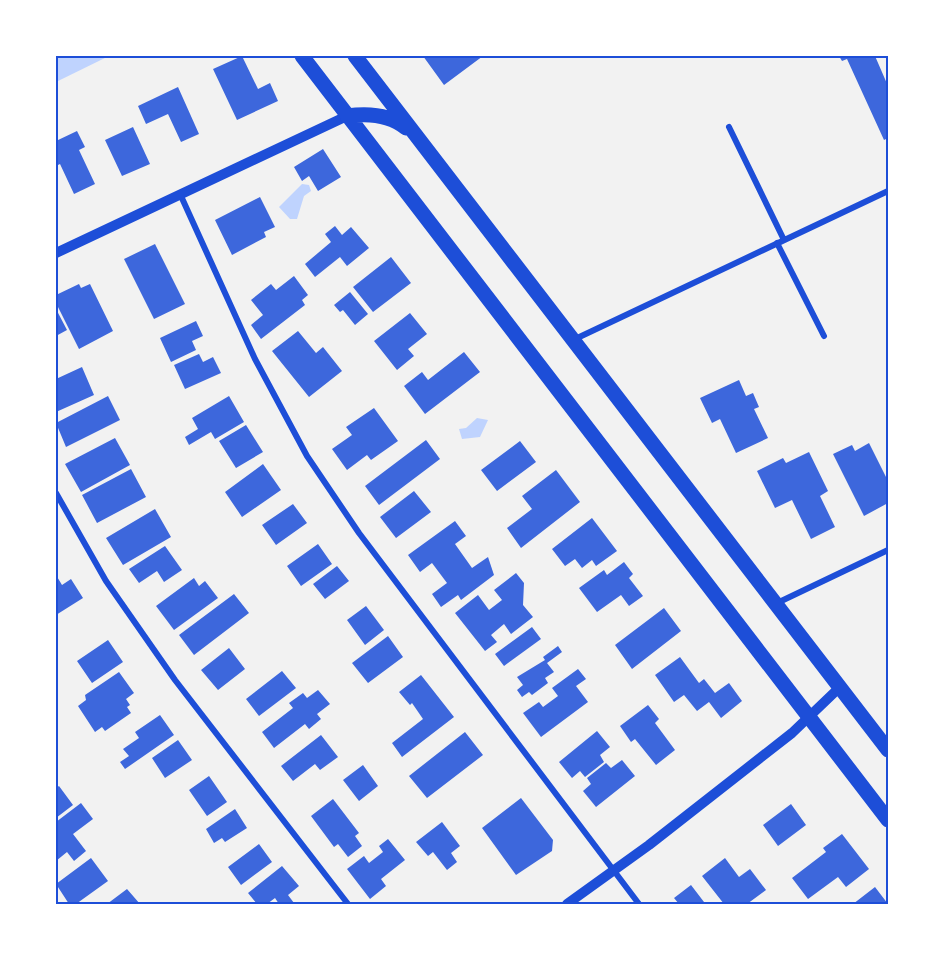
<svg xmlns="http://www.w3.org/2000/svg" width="944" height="960" font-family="Montserrat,sans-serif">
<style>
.water{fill:#bfd3fe}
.building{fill:#3d67dc}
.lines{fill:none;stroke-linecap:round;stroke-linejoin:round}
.minor{stroke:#1d4ed8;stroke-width:6}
.tertiary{stroke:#1d4ed8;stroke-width:10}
.primary{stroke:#1d4ed8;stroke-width:15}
.neatline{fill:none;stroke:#1d4ed8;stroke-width:2}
</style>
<rect width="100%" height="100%" fill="#f2f2f2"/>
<path class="water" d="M56,56h53l-53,26z
M302,184l7,1 2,6 -7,5 -7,23h-7l-11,-12z
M477,418l11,2 -8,17 -18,2 -3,-10 7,-1z"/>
<path class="building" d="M242,56l16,33 12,-6 8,18 -41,19 -24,-51z
M423,56h60l-39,29z
M839,56h36l13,30v52l-4,2 -37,-81 -5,2z
M178,87l21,47 -18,8 -13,-28 -22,10 -8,-18z
M133,127l17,37 -28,12 -17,-36z
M77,131l8,16 -6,3 16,34 -21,10 -14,-30 -4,2v-25z
M323,149l18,28 -23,14 -9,-15 -7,5 -8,-14z
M260,197l15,30 -11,5 2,5 -34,18 -17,-35z
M335,226l7,9 9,-8 18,21 -22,18 -7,-9 -25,20 -10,-13 26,-22 -6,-8z
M155,244l30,60 -31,15 -30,-60z
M391,257l20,26 -38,29 -20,-25z
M294,276l14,19 -6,5 3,5 -44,34 -10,-14 12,-10 -12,-15 20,-16 5,6z
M79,284l2,4 9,-4 23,47 -34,18 -23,-46v-8z
M350,292l18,22 -13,11 -12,-15 -3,2 -6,-7z
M56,309l11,21 -11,6z
M410,313l17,21 -19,15 6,7 -17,14 -23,-29z
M196,321l7,15 -11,5 4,9 -25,12 -11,-24z
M298,331l18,22 7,-6 19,24 -33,26 -37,-46z
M464,352l16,20 -55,42 -21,-28 18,-14 6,8z
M199,354l4,8 10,-5 8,16 -36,16 -11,-24z
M82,367l12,28 -38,17v-33z
M739,380l7,16 7,-3 6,14 -5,2 14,29 -32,15 -16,-34 -8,4 -12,-25z
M108,396l12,24 -54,27 -10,-24z
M229,396l15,26 -29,17 -4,-7 -22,13 -4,-8 13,-8 -6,-11z
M374,408l24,33 -27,19 -4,-5 -20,15 -15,-21 20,-14 -6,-8z
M246,425l17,27 -27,16 -17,-27z
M115,438l15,27 -49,27 -16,-28z
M426,440l14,19 -61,46 -14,-19z
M520,441l16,21 -39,29 -16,-21z
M869,443l19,38v22l-24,13 -31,-62 19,-9 3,6z
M809,452l19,39 -8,5 15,31 -24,12 -19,-39 -17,8 -18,-37 26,-13 3,5z
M263,464l18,26 -39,27 -17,-25z
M131,469l15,28 -49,26 -15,-28z
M556,470l24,32 -59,46 -14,-20 25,-19 -10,-13z
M414,491l17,21 -35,26 -16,-21z
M293,504l14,19 -31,22 -14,-20z
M155,509l16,28 -48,28 -17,-27z
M592,518l25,33 -21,15 -4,-6 -10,8 -7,-9 -10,7 -13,-17z
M455,521l11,15 -11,8 17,24 16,-11 6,18 -33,25 -3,-5 -17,12 -9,-13 15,-11 -15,-20 -12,9 -12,-17z
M318,544l14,20 -31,22 -14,-20z
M165,546l17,24 -18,12 -7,-11 -18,12 -10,-14z
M624,562l9,12 -4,4 14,18 -14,10 -8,-11 -24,17 -18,-24 25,-18 3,5z
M337,566l12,15 -24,18 -12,-15z
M516,573l8,10 -1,22 10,12 -22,17 -7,-10 -13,11 6,7 -12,9 -30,-38 23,-18 11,15 13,-10 -8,-10z
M56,575l6,10 9,-6 12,19 -27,17z
M194,578l5,8 6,-5 13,17 -44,32 -18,-24z
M234,594l15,19 -55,42 -15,-20z
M366,606l18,24 -19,15 -18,-25z
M664,608l17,23 -49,38 -17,-24z
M532,627l9,12 -37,27 -9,-12z
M388,636l15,21 -35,26 -16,-20z
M108,640l15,22 -31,21 -15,-22z
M558,646l4,6 -15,11 7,9 -9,6 3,5 -16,12 -3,-3 -7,5 -5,-7 6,-5 -6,-8 28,-17 -2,-3z
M229,648l16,21 -27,21 -17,-20z
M680,657l19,26 5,-4 11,14 14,-10 13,18 -21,17 -12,-16 -12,9 -13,-16 -10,7 -19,-27z
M578,669l8,10 -10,7 12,16 -47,35 -18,-24 16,-11 4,5 15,-11 -6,-8z
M282,671l14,17 -37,28 -13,-17z
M119,672l15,21 -8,6 4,6 -3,2 4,6 -26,18 -3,-4 -7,5 -17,-26 8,-6 -1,-5z
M421,675l33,42 -52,40 -10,-14 31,-24 -11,-16 -2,2 -11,-13z
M318,690l12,14 -13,10 4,5 -12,10 -4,-5 -31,24 -12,-16 31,-24 -4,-5 14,-10 4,5z
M648,705l11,14 -4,4 20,27 -19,15 -21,-26 -4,3 -11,-16z
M160,715l14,20 -49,34 -5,-7 9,-6 -6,-7 16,-11 -4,-6z
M597,731l13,16 -10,8 4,7 -19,15 -5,-6 -8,7 -13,-16z
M465,732l18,23 -56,43 -18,-22z
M321,735l17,22 -18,13 -5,-6 -22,17 -12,-15z
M178,740l14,20 -27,18 -13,-20z
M622,760l13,16 -39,31 -13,-16 8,-7 -4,-6 19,-15 5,5z
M363,765l15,21 -19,15 -16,-21z
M209,776l18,26 -20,14 -18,-26z
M59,786l14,19 -17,13v-30z
M521,798l32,42 -1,11 -36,24 -34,-47z
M333,799l26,34 -4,3 7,10 -14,11 -10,-13 -4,3 -23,-31z
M81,803l12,16 -20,15 13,17 -12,10 -7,-9 -11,9v-39z
M791,804l15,21 -28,21 -15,-21z
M235,809l12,19 -22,14 -3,-4 -8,5 -8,-14z
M442,822l18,24 -9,7 6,9 -10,8 -14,-18 -5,4 -12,-14z
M842,834l27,35 -23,18 -8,-10 -30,22 -16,-21 34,-26 -3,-4z
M388,839l17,21 -24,19 5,7 -16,13 -23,-30 17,-13 5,7 14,-11 -4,-6z
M259,844l13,18 -31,23 -13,-18z
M91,858l17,23 -32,23h-7l-13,-20z
M725,858l14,19 11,-8 16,21 -19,14h-23l-22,-28z
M282,866l17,20 -11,9 6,8 -15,1 -4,-6 -8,6h-10l-9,-11z
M691,885l13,17 -25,2 -5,-6z
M875,887l13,17h-35z
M127,889l13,15h-33z"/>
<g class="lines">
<path class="minor" d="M729,127l55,113
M181,196l74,163 52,97 52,77 280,371
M777,243l47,93
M573,340l315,-149
M56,493l50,88 69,99 173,224
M775,604l113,-54"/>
<path class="tertiary" d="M56,253l291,-137
M567,904l82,-59 143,-112 48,-46"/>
<path class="primary" d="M302,56l586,764
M355,56l533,694
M347,116c21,-3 42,-2 59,12"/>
</g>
<rect width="944" height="960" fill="none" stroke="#ffffff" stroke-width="114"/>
<rect x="57" y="57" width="830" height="846" class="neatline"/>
</svg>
